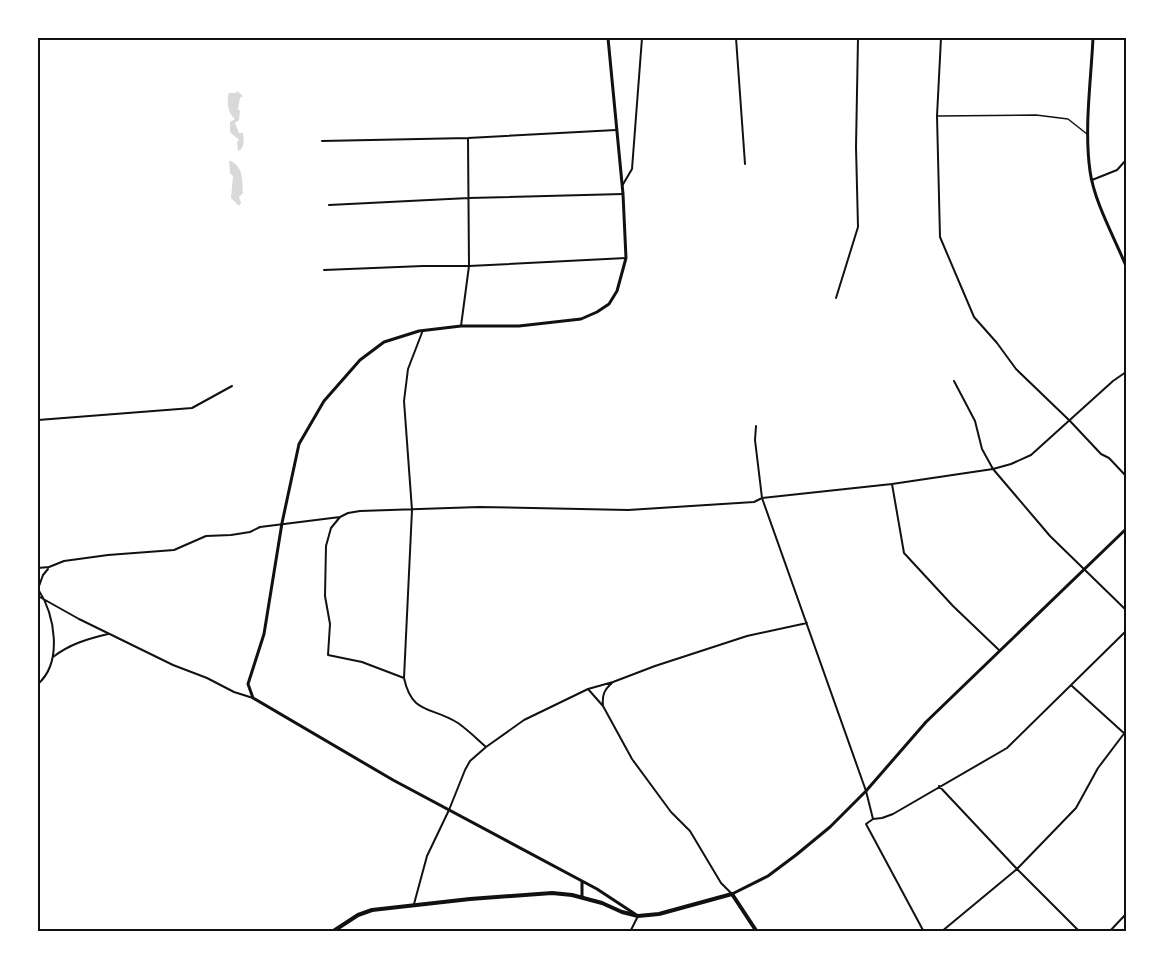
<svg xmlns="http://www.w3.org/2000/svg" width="1164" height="969" font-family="'Noto Sans',sans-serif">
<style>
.water{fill:#d9d9d9}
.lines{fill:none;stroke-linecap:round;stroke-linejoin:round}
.pedestrian{stroke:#111;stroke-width:1.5}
.minor{stroke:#111;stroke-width:2}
.tertiary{stroke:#111;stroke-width:3}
.secondary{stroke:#111;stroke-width:3}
.primary{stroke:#111;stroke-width:4}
.neatline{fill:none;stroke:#111;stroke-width:2}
</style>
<rect width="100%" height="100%" fill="#fff"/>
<path class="water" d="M237,91l6,5 -3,2 -2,11 2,2 -1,9 -4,3 4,10h4c1,7 2,15 -5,18l-1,-9 2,-2 -9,-8v-10l5,-3c-7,-5 -9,-18 -6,-26h7z
M231,161c13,7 11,20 12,32l-4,4 2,6 -2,3 -8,-8 2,-22 -3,-3 -1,-12z"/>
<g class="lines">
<path class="pedestrian" d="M938,116l98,-1 32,4 19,15"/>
<path class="minor" d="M736,38l9,126
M941,38l-4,78 3,121 34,80 23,26 19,26 54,52 31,33 8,4 17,18
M322,141l146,-3 148,-8
M1092,180l25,-10 9,-10
M622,186l10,-17 10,-131
M329,205l140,-7 154,-4
M324,270l99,-4h46l157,-8
M836,298l22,-71 -2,-80 2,-109
M461,326l8,-60 -1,-128
M423,330l-15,39 -4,32 8,109 -8,168c8,37 27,28 54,45 10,7 19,16 28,24
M954,381l21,40 7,28 11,20 57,67 76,74
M38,420l154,-12 40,-22
M756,426l-1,14 7,58 104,293 7,28 -7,5 58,108
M892,484l12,69 49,53 47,45
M340,517l-9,11 -5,18 -1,50 5,28 -2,31 34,7 42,16
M38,568l11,-1 15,-6 44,-6 66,-5 32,-14 25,-1 19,-3 10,-5 80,-10 8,-4 12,-2 119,-4 149,3 126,-8 8,-4 130,-14 101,-15 18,-5 20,-9 82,-74 13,-9
M38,596l41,23 94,46 34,13 27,14 19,6
M53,657c17,-13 34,-18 55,-23
M38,684c25,-22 17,-69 0,-95l5,-14 5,-6
M1072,686l54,49
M588,689l15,17 29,53 39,53 19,19 31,52 11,11
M603,706c-1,-11 1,-16 9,-23
M939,786l78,83 63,63
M873,819l9,-1 11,-4 114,-66 119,-117
M414,904l13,-48 22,-46 16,-40 5,-9 16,-14 38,-27 64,-31 25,-7 42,-16 92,-30 60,-13
M630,932l8,-16
M941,932l76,-63 59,-61 22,-40 28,-37
M1109,932l17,-18"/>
<path class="tertiary" d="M608,38l15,156 3,64 -9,33 -8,13 -12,8 -16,7 -62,7h-58l-42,5 -35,11 -24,18 -36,41 -25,43 -17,79 -18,111 -16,50 5,14 140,82 204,109 38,25
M582,897v-16"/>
<path class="secondary" d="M1093,38c-2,43 -9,90 -3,133 4,30 24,66 36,95
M732,894l36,-18 28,-21 34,-28 36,-36 60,-69 200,-193"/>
<path class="primary" d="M332,932l26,-17 14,-5 98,-11 82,-6 20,2 30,8 20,9 16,4 21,-2 73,-20 25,38"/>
</g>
<rect width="1164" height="969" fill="none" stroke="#ffffff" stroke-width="78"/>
<rect x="39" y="39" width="1086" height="891" class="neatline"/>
</svg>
